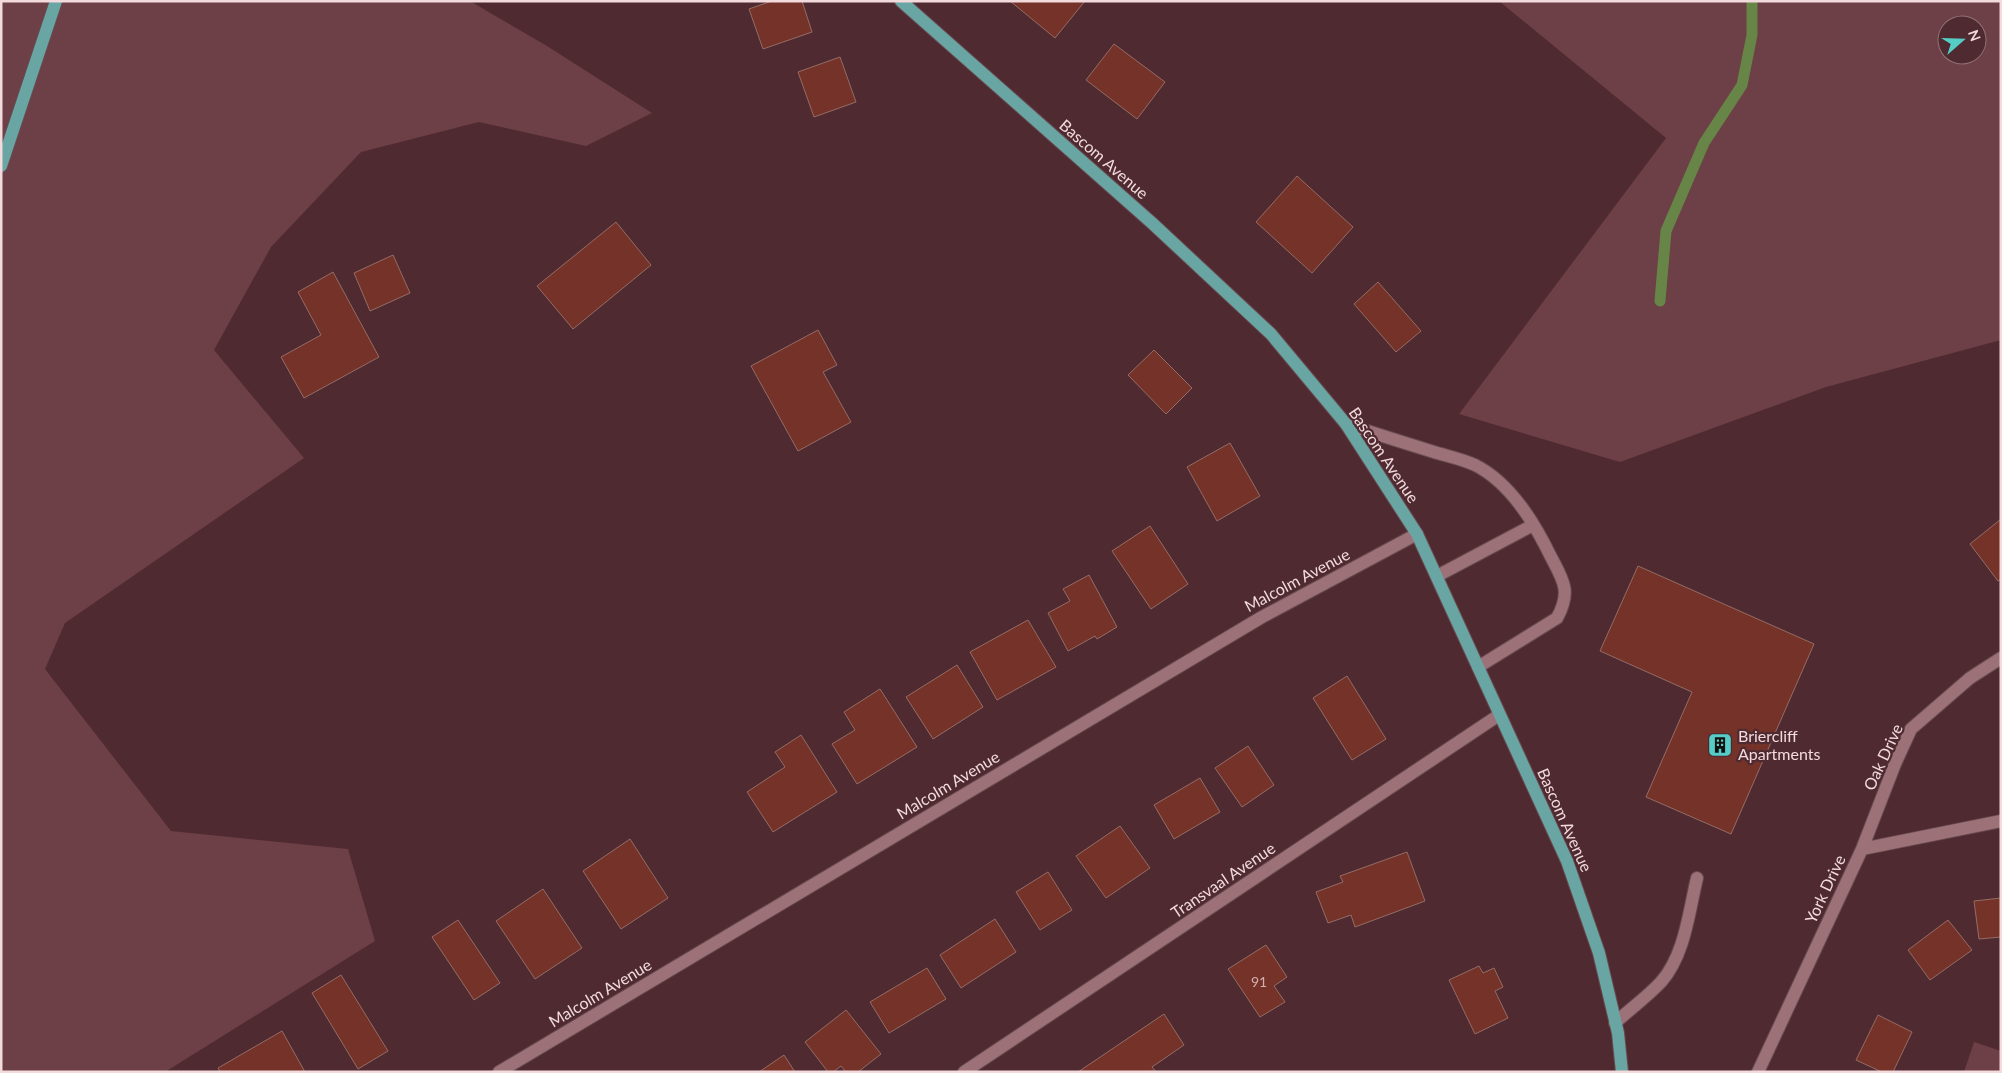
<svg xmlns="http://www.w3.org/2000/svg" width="2002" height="1073" font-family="Lato,sans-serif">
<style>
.green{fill:#6d3f46;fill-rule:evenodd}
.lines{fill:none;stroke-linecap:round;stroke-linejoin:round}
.stream{stroke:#678546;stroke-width:11}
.building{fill:#743229;stroke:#956c65}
.lane-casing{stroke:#684a50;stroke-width:14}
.street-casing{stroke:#684a50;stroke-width:14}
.primary-casing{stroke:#684a50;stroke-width:14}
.lane{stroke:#9c7278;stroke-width:12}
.street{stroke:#9c7278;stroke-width:12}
.primary{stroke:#69a5a3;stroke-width:12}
.labels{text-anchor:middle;stroke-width:4.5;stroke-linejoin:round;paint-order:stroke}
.number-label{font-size:14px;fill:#d2b0b0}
.street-label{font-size:16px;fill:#f2dadd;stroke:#4f2b31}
.poi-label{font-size:16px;fill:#f2dadd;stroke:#4f2b31;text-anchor:start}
</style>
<rect width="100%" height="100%" fill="#4f2b31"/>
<path class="green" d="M1,1h469l77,45 105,67 -66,33 -107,-24 -118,30 -90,95 -57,103 90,108 -239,165 -20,46 126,162 177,18 27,92 -210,131h-164z
M1499,1h502v339l-175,47 -206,75 -161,-48 207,-276zM1947,25h30v30h-30z
M1974,1042l27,9v21h-37z"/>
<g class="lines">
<path class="stream" d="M1660,301l6,-70 38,-88 38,-58 10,-50v-34"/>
</g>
<path class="building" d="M772,1h30l10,31 -49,17 -14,-40z
M1010,1h75l-30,37z
M1114,44l51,38 -28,37 -51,-39z
M840,57l16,45 -42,15 -16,-45z
M1297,176l56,51 -41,46 -56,-51z
M616,222l35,43 -78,64 -36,-43z
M393,255l17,38 -40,18 -16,-38z
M333,272l46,85 -75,41 -23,-41 40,-22 -23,-43z
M1378,282l43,49 -25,21 -42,-48z
M818,330l19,35 -14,7 28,50 -53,29 -47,-85z
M1154,350l38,38 -26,26 -38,-39z
M1230,443l30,53 -43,25 -30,-54z
M2001,519v60l-3,2 -28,-37z
M1150,526l38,58 -37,25 -39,-58z
M1638,566l176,78 -83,190 -85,-37 46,-105 -92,-41z
M1089,575l28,52 -20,12 -2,-3 -27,15 -20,-38 22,-12 -7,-12z
M1028,620l28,47 -59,33 -27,-48z
M957,665l26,42 -50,32 -27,-42z
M1347,676l39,63 -34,21 -39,-62z
M880,689l37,58 -60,37 -25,-40 23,-14 -11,-18z
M801,735l36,57 -64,40 -26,-40 38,-25 -10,-15z
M1248,746l26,39 -32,22 -27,-39z
M1200,778l20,34 -46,27 -20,-34z
M1120,826l30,42 -44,30 -30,-42z
M630,839l38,59 -47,31 -38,-58z
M1407,852l18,49 -70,26 -4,-12 -23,8 -12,-31 27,-10 -3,-6z
M1048,872l24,38 -32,20 -24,-38z
M543,889l39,59 -47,31 -39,-58z
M2001,898v39l-22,2 -5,-38z
M995,919l21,33 -55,36 -21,-33z
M458,920l42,63 -26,17 -42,-63z
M1948,920l24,30 -42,30 -22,-30z
M1266,945l21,32 -13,9 11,16 -25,15 -32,-48z
M1479,966l4,7 11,-5 9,19 -8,4 13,27 -33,16 -26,-54z
M927,968l19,31 -57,34 -19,-31z
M341,975l47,76 -30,18 -46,-76z
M846,1010l35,44 -23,18h-12l-5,-6 -8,6h-5l-23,-30z
M1164,1014l20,31 -32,22 4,5h-78z
M1878,1015l34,17 -19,40h-11l-26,-12z
M282,1031l23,41h-85l-2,-4z
M784,1055l11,17h-36z"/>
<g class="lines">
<defs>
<path id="lane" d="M1346,424c30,10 59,19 88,28 13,4 28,7 41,13 34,17 59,57 75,90 13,25 22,36 7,63l-79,49
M1437,576l96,-51
M1615,1023c15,-14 32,-26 46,-41 24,-27 28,-71 36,-104"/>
<path id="street" d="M1862,849l139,-28
M499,1072l763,-455 155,-83
M964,1072l535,-357
M1758,1072l104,-223 33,-85 16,-35 59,-51 31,-20"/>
<path id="primary" d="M901,1l251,222 119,111 75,90 71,110 150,327 32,92 19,80 4,39
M1,166l55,-165"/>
</defs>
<use href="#lane" class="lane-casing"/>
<use href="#street" class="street-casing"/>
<use href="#primary" class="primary-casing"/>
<use href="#lane" class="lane"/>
<use href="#street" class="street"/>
<use href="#primary" class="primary"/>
</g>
<defs>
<symbol id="building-square" viewBox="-11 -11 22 22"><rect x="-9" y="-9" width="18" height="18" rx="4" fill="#55cdc6" stroke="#4f2b31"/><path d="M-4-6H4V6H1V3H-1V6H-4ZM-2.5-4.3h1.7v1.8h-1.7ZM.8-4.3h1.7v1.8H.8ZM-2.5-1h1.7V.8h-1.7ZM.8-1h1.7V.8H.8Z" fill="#111"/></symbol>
</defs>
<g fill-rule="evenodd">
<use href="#building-square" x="1706" y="731" width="28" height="28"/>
</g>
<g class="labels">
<g class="number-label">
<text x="1259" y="987">91</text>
</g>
<g class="street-label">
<text transform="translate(1104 159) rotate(41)" y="6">Bascom Avenue</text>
<text transform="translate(1384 455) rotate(56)" y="6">Bascom Avenue</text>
<text transform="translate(1297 580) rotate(-28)" y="6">Malcolm Avenue</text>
<text transform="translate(1883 757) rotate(-65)" y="6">Oak Drive</text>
<text transform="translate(948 785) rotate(-31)" y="6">Malcolm Avenue</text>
<text transform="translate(1565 820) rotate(66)" y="6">Bascom Avenue</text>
<text transform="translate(1223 880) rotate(-34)" y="6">Transvaal Avenue</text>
<text transform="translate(1825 889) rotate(-65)" y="6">York Drive</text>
<text transform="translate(600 993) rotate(-31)" y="6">Malcolm Avenue</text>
</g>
<g class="poi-label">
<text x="1738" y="742">Briercliff<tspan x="1738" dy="18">Apartments</tspan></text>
</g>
</g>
<rect width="2002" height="1073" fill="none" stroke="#f2dadd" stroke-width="5"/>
<g transform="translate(1962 40) rotate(70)"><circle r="24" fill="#4f2b31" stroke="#907176"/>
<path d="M0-4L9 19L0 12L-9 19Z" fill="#55cdc6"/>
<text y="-8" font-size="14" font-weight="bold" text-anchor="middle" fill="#f2dadd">N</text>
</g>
</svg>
